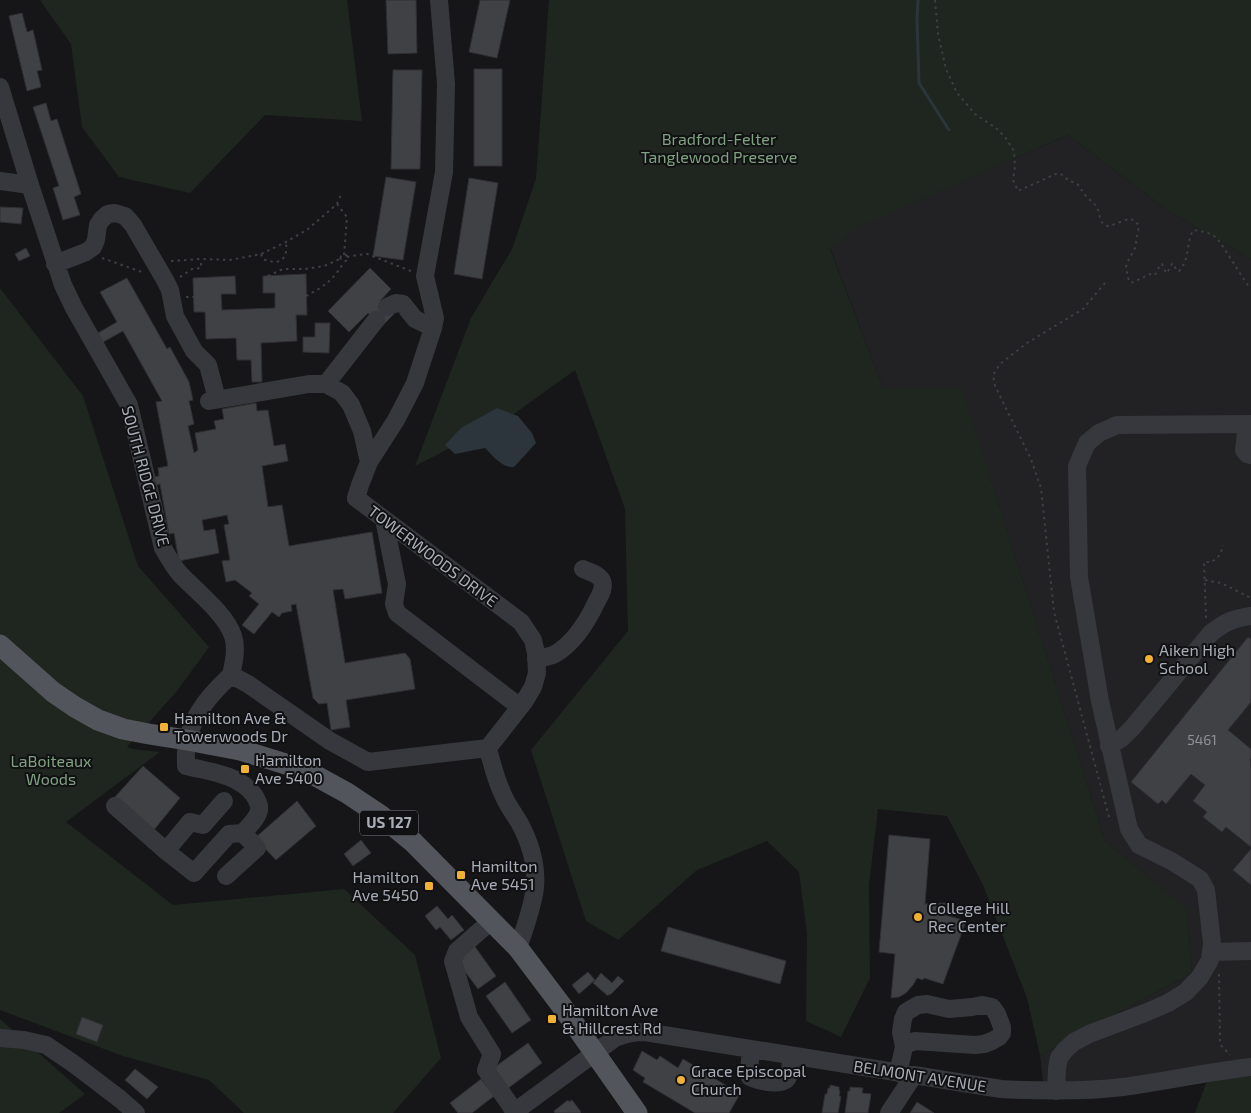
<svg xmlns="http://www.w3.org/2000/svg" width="1251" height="1113" font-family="'Exo 2',sans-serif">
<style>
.built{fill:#222225}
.green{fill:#1e261f}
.water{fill:#2c353c}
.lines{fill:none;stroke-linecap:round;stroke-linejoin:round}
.stream{stroke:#2c353c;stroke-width:3}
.building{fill:#404145;stroke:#303034}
.path{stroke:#3d3f44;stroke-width:2;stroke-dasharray:2.5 4;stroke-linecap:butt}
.minor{stroke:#37383d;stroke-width:18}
.major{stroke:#53555c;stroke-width:21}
.poi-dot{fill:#f2b134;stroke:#111113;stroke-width:2}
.labels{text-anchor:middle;stroke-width:4;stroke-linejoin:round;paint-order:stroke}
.number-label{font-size:14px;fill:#8e929b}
.shield{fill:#111113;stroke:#7b7e86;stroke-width:1}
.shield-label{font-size:15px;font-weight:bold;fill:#a8adb8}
.park-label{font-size:16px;fill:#7fa381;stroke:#111113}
.street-label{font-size:16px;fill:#a8adb8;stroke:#111113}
.poi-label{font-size:16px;fill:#a8adb8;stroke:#111113;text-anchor:start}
</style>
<rect width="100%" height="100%" fill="#161618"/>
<path class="built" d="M1068,135l99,75 84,49v808l-207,24 -4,-36 152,-82 -5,-63 -82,-69 -115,-364 -107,-89 -56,-148z"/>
<path class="green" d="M40,0h307l15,121 -97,-6 -75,78 -71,-16 -37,-50 -11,-83z
M549,0h702v259l-84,-49 -99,-75 -207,91 -31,23 53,139h79l143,453 82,68 5,64 -152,82 -13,-57 -44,-113 -36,-69 -69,-7 -9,76 1,93 -29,59 -35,-16 1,-87 -8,-62 -32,-31 -70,29 -79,70 -32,-19 -55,-171 97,-119 -3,-122 -50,-139 -68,49 -92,47 56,-148 41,-69 24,-70z
M0,288l83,108 55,170 71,81 -32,44 -50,56 6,2 27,3 -94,70 107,83 171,-16 71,66 26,103 -48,55h-149l-35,-33 -86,-24 -123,-46z
M0,1019l85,75 -26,19h-59z
M1251,1067v46h-56l15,-40z"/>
<path class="water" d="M497,408l21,8 14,17 4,10 -22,24c-12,1 -21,-11 -29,-19l-30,6 -10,-9 16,-17z"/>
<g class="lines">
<path class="stream" d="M918,0l-1,19 2,64 30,47"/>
</g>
<path class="building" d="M386,0h30l1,53 -29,1z
M480,0h30l-13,58 -28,-6z
M22,13l5,19 6,-2 9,40 -5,1 4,16 -14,4 -18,-75z
M474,69h28v97h-28z
M393,70h29l-2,99h-29z
M46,103l5,18 6,-2 24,75 -7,3 6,18 -17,5 -10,-32 6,-2 -26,-79z
M386,177l30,5 -13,78 -30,-4z
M469,178l29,5 -16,96 -28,-5z
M0,207l23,1 -2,16 -21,-2z
M26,248l4,8 -11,5 -4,-7z
M370,268l21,21 -11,12 14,13 -12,12 -14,-13 -19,19 -21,-21z
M306,274l1,41h-11l1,26 -36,2 1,39h-10l-1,-22h-14l-1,-22 -30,1 -1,-27h-11l-1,-34 42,-2 1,18h-15l1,16 53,-2v-15h-12v-17z
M127,278l40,71 3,-2 19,35 4,18 -4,1 5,23 -6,2 6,27 4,-3 -3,-17 21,-4 -2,-8 10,-2 -2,-10 34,-6 1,8 11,-1 6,36 11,-2 3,17 -26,5 6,41 14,-2 7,41 83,-14 10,61 -37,6 -2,-10 -10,1 12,73 60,-10 5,6 5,30 -69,11 4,27 -19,3 -4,-27 -8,1 -6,-6 -17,-94 -5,1 1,6 -10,2 -3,4 -7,-5 -18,22 -12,-9 17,-21 -10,-8 3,-3 -17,-13 -9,2 -4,-21 8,-1 -6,-35 5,-1 -2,-9 -25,5 2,11 11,-2 4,24 -40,8 -5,-28 -5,1 -9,-50 -11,2 -1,-8 11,-2 -1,-8 10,-2 -12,-64 6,-1 -39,-70 -20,11 -5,-9 19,-11 -17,-30z
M315,323h15l-1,30 -26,-1v-15h12z
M1248,637l3,2v63l-23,28 23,19v9l-1,1 1,9v79l-25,-20 -4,5 -19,-15 4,-5 -14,-11 12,-16 -14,-11 -25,30 -4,-4 -4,4 -27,-22z
M143,766l37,32 -27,33 -39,-33z
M297,801l19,25 -40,34 -21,-22z
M889,835l41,4 -5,65 21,-1 -4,11 24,7 -23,63 -19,-6 -1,2 -6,-2 -4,7 -7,8 -7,4 -8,1 4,-44 -16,-2z
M361,840l10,13 -18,13 -9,-12z
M1251,849v36l-18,-15z
M437,906l11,13 4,-4 12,15 -13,10 -11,-13 -4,3 -11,-14z
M668,927l118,34 -6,23 -119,-33z
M473,944l23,32 -18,13 -23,-31z
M588,972l7,8 -16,14 -7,-9z
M601,973l11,10 6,-7 6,5 -14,14 -1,-1 -1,2 -15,-13z
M505,982l26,38 -19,13 -26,-37z
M82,1017l21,8 -6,17 -21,-8z
M528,1043l14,20 -39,29 -15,-20z
M642,1051l15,9 3,-4 18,12 5,-9 57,35 -11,19h-34l-52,-31 2,-4 -12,-8z
M135,1069l23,18 -11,12 -22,-19z
M481,1079l13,17 -22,17h-14l-8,-10z
M830,1085l9,2v3l1,1 -1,5 2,1 -3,16h-16l3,-19h2l1,-6h2z
M850,1087l13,1 -1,5 9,1 -3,19h-23l3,-22h2z
M568,1100l1,2 3,-2 9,12 -1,1h-25l-1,-2z
M917,1102l17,11h-24z"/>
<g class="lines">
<path class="path" d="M935,0l3,34 8,35 11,24 18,21 21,14 9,9 9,14 1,15 -2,14 5,11 40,-18c6,2 6,4 10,7 3,2 7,2 10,5 3,3 4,7 7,10 3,4 8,7 11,11 5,7 2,18 12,20 2,1 17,-7 23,-7l5,3 3,4 -4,22 -7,13 -2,6 2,11 3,5 19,-9 5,1 5,-10 2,-1 4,9h1l5,-9h2l2,6 3,1c12,-13 7,-33 15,-41l11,2 8,3 7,7 25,39 3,4 3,1
M337,204l10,13 -3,38
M261,254l2,5c17,7 25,1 23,-17
M340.5 258a3.5 3.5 0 1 1 7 0a3.5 3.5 0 1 1-7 0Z
M347,257l10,-2 10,-1 44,17
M102,258l40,14
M171,261l30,-2 29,1 31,-6 25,-12 22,-13 29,-25 5,-12
M268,276l15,-7h22l19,-3 16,-7
M180,277l12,-8 9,-1v-9
M1105,283l-22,26 -56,34 -27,21 -7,11 2,11 36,73 10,29 13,124 55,205 3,3
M306,296c19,-10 27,-16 38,-34
M186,297h8
M1205,580l16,3 30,15
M1206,618l-2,-56h8l8,-7 3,-10
M1219,974l1,70 10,11"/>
<path class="minor" d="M439,0l7,84 -2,88 -19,104 10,42 -2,10 -18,55 -19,37 -27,42 -9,23 -4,13 165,124 12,18 3,13 1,20 -4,14 -9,15 -36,46
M0,87l30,98 33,100 11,23 55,97 34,143c5,9 10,18 17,26 16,17 46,40 53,62 4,12 1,26 -2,39
M0,181l30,4
M55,264l31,-12 7,-5 3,-7 2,-15 4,-6 6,-5 7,-1 10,3 8,9 32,55 5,10 5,26 19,35 14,14 9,34
M387,307l9,-4 7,1 12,15 18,9
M326,384l50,-64
M209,401l100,-17h17l16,9 9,12 11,26 7,31
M1247,424l-3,26 3,4 4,1
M384,519l13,65 -3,20 3,9 123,94
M536,659c6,-1 13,-2 19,-5 19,-11 32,-32 41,-51 3,-6 9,-14 6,-22 -3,-7 -13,-9 -19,-12
M231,675l17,9 82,57 38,21 120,-14
M1109,746l13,-8 11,-11 78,-94c16,-12 21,-14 40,-17
M488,748c4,17 9,35 17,51 4,8 9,15 14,23 11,20 18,43 16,66 -3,21 -10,40 -17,60
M115,806l51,45 28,22 35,-39 14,-1c5,-6 15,-15 16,-23 1,-5 -2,-10 -5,-15 -16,-21 -44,-23 -68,-29 0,-9 -1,-19 2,-27 6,-27 24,-46 43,-64
M166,851l24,-29 13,3 21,-24
M226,876l31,-28 -14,-15
M491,921l-34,30 -4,10 16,56 23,37 -6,16 29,42
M1211,952l40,-1
M0,1038l24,2 22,5 28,19 46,35 16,14
M751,1049l-2,22 1,6c8,4 34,10 38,0 3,-6 3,-15 3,-21
M898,1073l6,-26 3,-3 8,-3 60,4 9,-1 8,-3 7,-4 3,-4v-6l-5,-13 -5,-7 -10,-2 -10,2 -23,2 -22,-5 -9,1 -12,7 -3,7 -2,13 3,15
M1056,1091l1,-23 2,-10 6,-8 9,-8 15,-8 56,-21 23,-10 18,-11 14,-15 10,-17 2,-17 -6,-53 -6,-11 -27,-17 -34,-17 -10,-16 -29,-128 -21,-124 -2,-111 10,-23 12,-10 18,-8 134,-1
M513,1113l102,-75c10,-4 19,-6 30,-6l356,57c41,2 81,3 122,-2 43,-6 85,-15 128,-20
M889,1113l25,-38"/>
<path class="major" d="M0,645l53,47 22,15 23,13 25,9 26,5 38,6 53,10 49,15 27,11 31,17 33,22 33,27 105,106 43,57 76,108"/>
</g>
<g class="poi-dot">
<circle cx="1149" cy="659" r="5"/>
<rect x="159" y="722" width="10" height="10" rx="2.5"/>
<rect x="240" y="764" width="10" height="10" rx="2.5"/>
<rect x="456" y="870" width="10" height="10" rx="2.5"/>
<rect x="424" y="881" width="10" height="10" rx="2.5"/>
<circle cx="918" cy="917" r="5"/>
<rect x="547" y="1014" width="10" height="10" rx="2.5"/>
<circle cx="681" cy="1080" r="5"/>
</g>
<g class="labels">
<g class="number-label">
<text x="1202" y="745">5461</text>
</g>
<rect class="shield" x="360" y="810.5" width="58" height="25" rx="4"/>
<g class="shield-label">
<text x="389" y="828">US 127</text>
</g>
<g class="park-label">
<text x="719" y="145">Bradford-Felter<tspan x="719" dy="18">Tanglewood Preserve</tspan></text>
<text x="51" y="767">LaBoiteaux<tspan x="51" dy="18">Woods</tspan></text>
</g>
<g class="street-label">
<text transform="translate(146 476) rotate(75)" y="6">SOUTH RIDGE DRIVE</text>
<text transform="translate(433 556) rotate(37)" y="6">TOWERWOODS DRIVE</text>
<text transform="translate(920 1076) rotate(9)" y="6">BELMONT AVENUE</text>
</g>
<g class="poi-label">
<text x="1159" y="656">Aiken High<tspan x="1159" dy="18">School</tspan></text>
<text x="174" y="724">Hamilton Ave &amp;<tspan x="174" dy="18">Towerwoods Dr</tspan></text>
<text x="255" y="766">Hamilton<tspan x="255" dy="18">Ave 5400</tspan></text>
<text x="471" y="872">Hamilton<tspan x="471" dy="18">Ave 5451</tspan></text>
<text x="419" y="883" text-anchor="end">Hamilton<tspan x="419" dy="18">Ave 5450</tspan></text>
<text x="928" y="914">College Hill<tspan x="928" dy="18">Rec Center</tspan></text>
<text x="562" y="1016">Hamilton Ave<tspan x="562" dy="18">&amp; Hillcrest Rd</tspan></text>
<text x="691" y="1077">Grace Episcopal<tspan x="691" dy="18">Church</tspan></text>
</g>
</g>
</svg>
